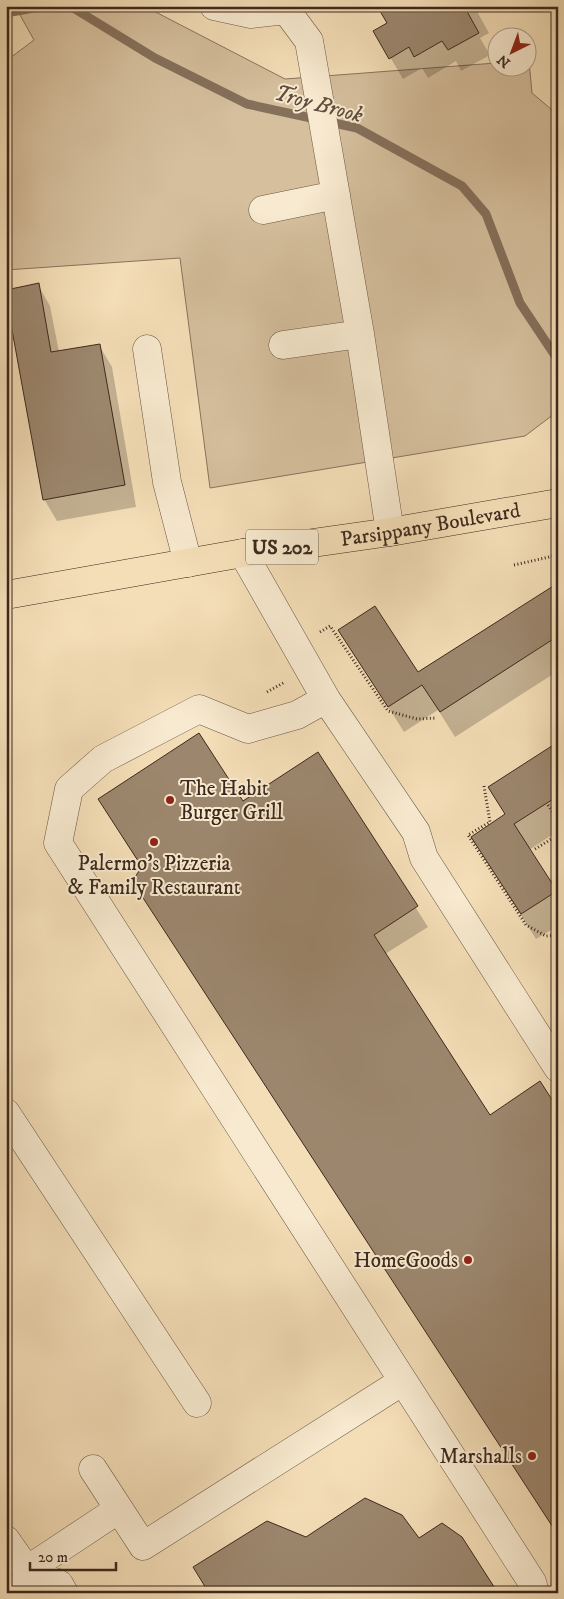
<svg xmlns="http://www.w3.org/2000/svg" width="564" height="1599" font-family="'IM FELL DW Pica',serif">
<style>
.green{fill:#d5bf9d;stroke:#88745e}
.shadow{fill:#0003}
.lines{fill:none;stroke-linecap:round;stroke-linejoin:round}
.stream{stroke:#85705b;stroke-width:9}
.building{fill:#9c876e;stroke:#3c291e}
.minor-casing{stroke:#6a5644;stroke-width:29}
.major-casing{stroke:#3c291e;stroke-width:29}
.path{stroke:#3c291e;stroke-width:3;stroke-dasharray:1 2.5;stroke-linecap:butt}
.minor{stroke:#f8ead0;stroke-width:28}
.major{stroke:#f4deb7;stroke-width:28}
.poi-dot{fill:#8f2418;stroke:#f8ead0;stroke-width:2}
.labels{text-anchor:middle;stroke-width:4;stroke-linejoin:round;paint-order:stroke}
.shield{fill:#f8ead0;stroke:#746353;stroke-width:1}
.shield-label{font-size:20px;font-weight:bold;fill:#3c291e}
.street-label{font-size:21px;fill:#3c291e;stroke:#f8ead0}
.poi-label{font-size:21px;fill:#3c291e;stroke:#f8ead0;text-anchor:end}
.water-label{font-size:22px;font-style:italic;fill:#604d3c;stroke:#f8ead0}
</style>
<rect width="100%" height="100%" fill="#f4deb7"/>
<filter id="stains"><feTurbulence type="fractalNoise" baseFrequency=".004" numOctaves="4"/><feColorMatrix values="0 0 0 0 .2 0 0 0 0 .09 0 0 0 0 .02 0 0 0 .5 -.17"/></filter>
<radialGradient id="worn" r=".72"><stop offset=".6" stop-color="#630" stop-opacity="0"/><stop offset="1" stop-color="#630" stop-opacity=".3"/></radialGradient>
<path class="green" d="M15,6h129l141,73 211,-16v5h30l1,-7h2l3,32 26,22v296l-33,25 -315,52 -30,-230 -174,12v-209l28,-21z"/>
<path class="shadow" d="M378,6h96l15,27 -9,5 10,17 -29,16 -5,-10 -28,17 -6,-10 -19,11 -28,-48 13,-8z
M38,285l12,21 9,46 40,-7 13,22 24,140 -79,14 -13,-22z
M558,595v76l-103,66 -17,-27 -34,22 -64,-102 78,44z
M558,743v88l-29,19 20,31 9,-5v50l-22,13 -64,-102 34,-21z
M318,754l110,173 -43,27 105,162 68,-5v424l-413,-635 -3,-32 -43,-68 144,2z"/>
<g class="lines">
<path class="stream" d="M70,6l85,52 92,46 110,24 105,58 24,28 34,89 38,57
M6,9l5,3 34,-6"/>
</g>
<path class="building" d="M377,6h87l15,27 -31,17 -6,-9 -28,16 -5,-10 -20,12 -16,-28 14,-8z
M39,283l12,69 49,-8 25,141 -82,15 -37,-203v-7z
M558,583v53l-118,76 -18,-27 -34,22 -50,-77 37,-24 43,66z
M199,733l44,68 75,-49 100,154 -44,29 116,180 50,-34 18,28v426l-426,-654 10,-14 -44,-68z
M558,742v54l-44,28 43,67 -36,23 -50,-77 34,-23 -17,-27z
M365,1498l37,17 17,23 23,-15 20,14 36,56h-289l-16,-26 74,-46 39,16z"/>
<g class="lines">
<defs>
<path id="minor" d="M214,6l37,8 35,-4 23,31 51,293 30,198
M263,210l73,-15
M283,345l77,-11
M147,349l20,133 21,81
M243,553l83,146 90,133 8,26 134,210
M326,699l-29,16 -49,14 -49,-20 -96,50 -34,30 -11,54 474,739 3,11
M6,1113l191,290
M93,1469l50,77 260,-165
M6,1540l21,30 32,14 5,9
M24,1593l3,-23 92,-61"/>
<g id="major">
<path id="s1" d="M6,595l237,-42 147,-21 168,-29"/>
</g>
</defs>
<use href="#minor" class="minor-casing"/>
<use href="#major" class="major-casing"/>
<path class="path" d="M514,565l44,-10
M320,632l10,-6 58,85 29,8 19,-1
M267,692l18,-10
M484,786l6,36 -22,13 58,90 20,11 12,-1
M548,805l10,16
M535,849l23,-14"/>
<use href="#minor" class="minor"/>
<use href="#major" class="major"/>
</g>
<g class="poi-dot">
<circle cx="170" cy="800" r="5"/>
<circle cx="154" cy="842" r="5"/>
<circle cx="468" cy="1260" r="5"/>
<circle cx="532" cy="1456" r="5"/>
</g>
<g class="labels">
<rect class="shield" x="246" y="529.5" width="72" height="35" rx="4"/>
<g class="shield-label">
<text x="282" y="554">US 202</text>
</g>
<g class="street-label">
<text dy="7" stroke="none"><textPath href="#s1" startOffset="430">Parsippany Boulevard</textPath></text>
</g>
<g class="poi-label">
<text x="180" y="795" text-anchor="start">The Habit<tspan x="180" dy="24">Burger Grill</tspan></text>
<text x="154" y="870" text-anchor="middle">Palermo's Pizzeria<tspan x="154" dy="24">&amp; Family Restaurant</tspan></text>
<text x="458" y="1267">HomeGoods</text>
<text x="522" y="1463">Marshalls</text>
</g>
<g class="water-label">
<text transform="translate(319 103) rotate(15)" y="8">Troy Brook</text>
</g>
</g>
<rect width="564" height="1599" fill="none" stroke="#f4deb7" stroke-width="25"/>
<rect x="8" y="8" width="549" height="1584" fill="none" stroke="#3c291e" stroke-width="2.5"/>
<rect x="12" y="12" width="539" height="1574" fill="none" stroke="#3c291e"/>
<g transform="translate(512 52) rotate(222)"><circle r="24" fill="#f8ead0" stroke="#ad9d89"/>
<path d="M0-4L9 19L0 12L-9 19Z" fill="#8f2418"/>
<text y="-8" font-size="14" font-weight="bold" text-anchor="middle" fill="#3c291e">N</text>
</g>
<path d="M30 1562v8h86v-8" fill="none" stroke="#3c291e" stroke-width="2.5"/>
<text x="38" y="1562" font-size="15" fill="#3c291e" stroke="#f8ead0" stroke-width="4" paint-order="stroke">20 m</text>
<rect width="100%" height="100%" filter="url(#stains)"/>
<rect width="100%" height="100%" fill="url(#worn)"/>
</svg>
